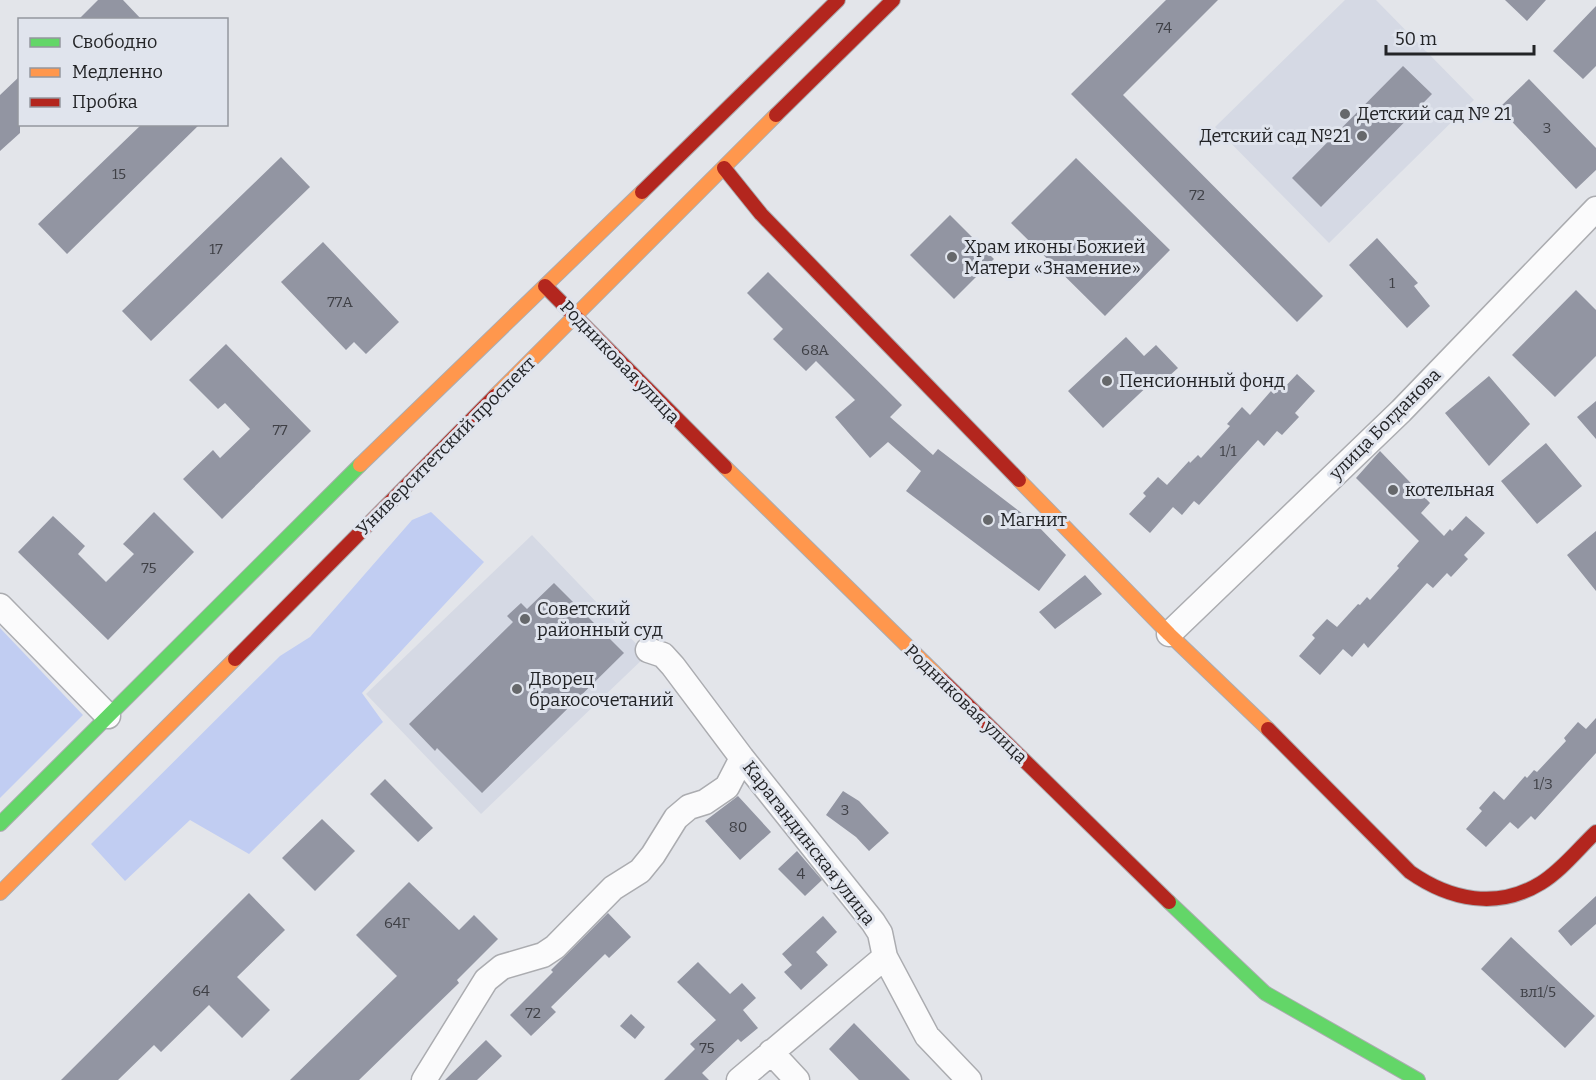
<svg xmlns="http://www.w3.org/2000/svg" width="1596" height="1080" font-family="Bitter,serif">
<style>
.built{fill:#d5d9e4}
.green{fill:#c1cdf2}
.building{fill:#9295a2}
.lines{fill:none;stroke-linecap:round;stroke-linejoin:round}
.street-casing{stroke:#abacb0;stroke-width:27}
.fast-casing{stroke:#abacb0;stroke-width:16}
.slow-casing{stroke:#abacb0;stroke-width:16}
.jam-casing{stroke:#abacb0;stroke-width:16}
.street{stroke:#fbfbfc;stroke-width:24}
.fast{stroke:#63d668;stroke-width:14}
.slow{stroke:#ff974d;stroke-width:14}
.jam{stroke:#b3261e;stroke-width:14}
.poi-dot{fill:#66686b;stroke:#e0e4ed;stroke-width:2}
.labels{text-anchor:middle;stroke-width:6;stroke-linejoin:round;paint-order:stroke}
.number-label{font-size:15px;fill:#3f4046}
.poi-label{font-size:18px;fill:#232427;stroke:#e0e4ed;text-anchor:start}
.street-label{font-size:18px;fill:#232427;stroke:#e0e4ed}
</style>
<rect width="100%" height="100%" fill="#e3e5ea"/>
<path class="built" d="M1345,0h31l98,100 -145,143 -114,-116z
M532,535l115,120 -166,159 -115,-120z"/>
<path class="green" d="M431,512l53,50 -122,131 21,29 -134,132 -59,-34 -65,61 -34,-37 189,-188 30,-19 102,-117z
M0,628l83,87 -83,83z"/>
<path class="building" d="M98,0h25l19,20h-64z
M1166,0h52l-95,95 200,201 -26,26 -226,-228z
M1505,0h41l-19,21z
M1596,6v60l-13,13 -30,-28z
M1403,66l29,28 -111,113 -29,-29z
M20,76v57l-20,18v-56z
M1529,79l67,69v22l-20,19 -77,-81z
M142,124h58l-133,130 -29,-30z
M281,157l29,30 -159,154 -29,-30z
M1076,158l94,92 -65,66 -94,-93z
M950,215l44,44 -40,40 -44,-44z
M1377,238l41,45 -4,3 16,20 -23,22 -58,-63z
M323,242l76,80 -33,32 -12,-12 -8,8 -65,-68z
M768,272l134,133 -12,12 43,38 5,-6 98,75 30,31 -27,36 -133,-100 15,-20 -33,-29 -18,16 -35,-41 20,-17 -39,-39 -10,10 -33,-32 10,-10 -36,-36z
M1576,290l20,20v46l-41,41 -43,-42z
M1126,337l18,19 12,-11 22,23 -19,17 -5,-5 -51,48 -35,-37z
M226,344l85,87 -89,88 -39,-40 30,-29 7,8 30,-29 -25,-26 -7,6 -29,-29z
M1297,374l18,17 -20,22 4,4 -17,18 -5,-4 -13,15 -6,-6 -59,65 -5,-4 -12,14 -9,-8 -23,26 -21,-19 17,-18 -3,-3 15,-16 9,8 22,-24 1,2 8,-8 3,3 29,-32 -3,-2 15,-17 8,8 21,-24 3,3 7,-7 2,2z
M1489,376l41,48 -41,42 -44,-53z
M1596,401v38l-19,-22z
M1546,443l36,43 -45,38 -36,-43z
M1380,451l50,52 -9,10 23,23 6,-7 2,2 14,-15 19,17 -21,22 4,4 -17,18 -4,-4 -14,15 -6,-5 -59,65 -4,-5 -12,14 -9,-8 -23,26 -21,-19 16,-18 -3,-3 15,-16 10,8 21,-23 2,1 7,-8 3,3 29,-32 -2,-2 22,-25 -63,-63z
M154,512l40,40 -86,88 -90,-88 35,-36 32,30 -7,8 28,28 28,-28 -11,-10z
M1596,531v60l-29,-36z
M1085,575l17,19 -47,35 -16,-17z
M554,583l70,70 -142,140 -45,-45 -2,3 -26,-27 104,-102 -6,-6 14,-13 6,6z
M1596,718v35l-61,67 -4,-4 -13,13 -8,-7 -24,25 -20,-18 16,-18 -3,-3 15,-17 10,9 21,-24 2,2 7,-8 3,2 29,-31 -2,-3 14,-16 8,7z
M385,779l48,49 -15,14 -48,-48z
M843,791l16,10 30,32 -20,18 -13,-14 -30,-22z
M738,796l33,36 -31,28 -35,-39z
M322,819l33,32 -40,40 -33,-33z
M797,851l25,29 -17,16 -27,-27z
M409,882l50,48 15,-15 24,24 -41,41 2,3 -100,97h-69l107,-104 -41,-41z
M249,893l36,37 -48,47 33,33 -28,28 -33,-33 -48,47 -7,-7 -36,35h-57z
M1596,896v28l-25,22 -13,-15z
M608,913l23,24 -22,21 -4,-4 -54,53 5,5 -25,24 -21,-21 43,-43 -2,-2z
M823,916l14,16 -21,20 12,13 -27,25 -17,-18 8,-7 -10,-11z
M1511,937l84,79 -30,32 -84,-79z
M698,962l32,32 12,-11 14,15 -13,12 15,18 -17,14 -3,-3 -36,34 7,7h-45l31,-31 -5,-5 26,-24 -39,-38z
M631,1014l14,13 -10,12 -15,-13z
M854,1023l56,57h-51l-30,-31z
M486,1040l16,16 -25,24h-32z"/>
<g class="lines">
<defs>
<path id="street" d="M0,606l108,110
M1169,634l232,-223 195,-202
M648,650l15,5 10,11 69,92 131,164 7,11 5,24 42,79 42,44
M771,1052l26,28
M424,1080l62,-100 16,-13 41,-12 12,-8 58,-59 27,-17 13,-16 23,-37 13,-11 16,-5 22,-15 15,-29
M739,1080l146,-123"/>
<path id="fast" d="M0,824l360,-359
M1169,902l96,91 153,87"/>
<path id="slow" d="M495,396l281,-281
M360,465l282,-273
M725,467l216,212
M1019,480l150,154 99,95
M0,893l235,-234"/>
<path id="jam" d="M776,115l117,-115
M724,168l37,46 258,266
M642,192l196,-192
M545,286l180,181
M235,659l260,-263
M941,679l228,223
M1268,729l142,143c40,28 87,38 131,11 21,-13 37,-34 55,-51"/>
</defs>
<use href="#street" class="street-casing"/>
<use href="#fast" class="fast-casing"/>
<use href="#slow" class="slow-casing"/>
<use href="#jam" class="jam-casing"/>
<use href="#street" class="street"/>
<use href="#fast" class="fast"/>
<use href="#slow" class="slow"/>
<use href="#jam" class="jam"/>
</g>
<g class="poi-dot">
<circle cx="1345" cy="114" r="6"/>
<circle cx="1362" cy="136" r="6"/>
<circle cx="952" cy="257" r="6"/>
<circle cx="1107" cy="381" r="6"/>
<circle cx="1393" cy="490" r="6"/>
<circle cx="988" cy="520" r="6"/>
<circle cx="525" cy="619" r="6"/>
<circle cx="517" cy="689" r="6"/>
</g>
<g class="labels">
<g class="number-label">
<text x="1164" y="33">74</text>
<text x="1547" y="133">3</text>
<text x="119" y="179">15</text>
<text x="1197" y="200">72</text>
<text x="216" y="254">17</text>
<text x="1392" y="288">1</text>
<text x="340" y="307">77А</text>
<text x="815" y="355">68А</text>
<text x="280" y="435">77</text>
<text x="1228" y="456">1/1</text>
<text x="149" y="573">75</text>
<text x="1543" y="789">1/3</text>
<text x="845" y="815">3</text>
<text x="738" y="832">80</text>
<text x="801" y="879">4</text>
<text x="397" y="928">64Г</text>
<text x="201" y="996">64</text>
<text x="1538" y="997">вл1/5</text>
<text x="533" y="1018">72</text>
<text x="707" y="1053">75</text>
</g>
<g class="poi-label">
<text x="1357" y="120">Детский сад № 21</text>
<text x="1350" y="142" text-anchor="end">Детский сад №21</text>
<text x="964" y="253">Храм иконы Божией<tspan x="964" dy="21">Матери «Знамение»</tspan></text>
<text x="1119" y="387">Пенсионный фонд</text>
<text x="1405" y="496">котельная</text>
<text x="1000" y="526">Магнит</text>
<text x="537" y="615">Советский<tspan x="537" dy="21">районный суд</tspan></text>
<text x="529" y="685">Дворец<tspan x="529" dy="21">бракосочетаний</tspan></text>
</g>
<g class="street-label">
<text transform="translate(620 362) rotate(46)" y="6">Родниковая улица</text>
<text transform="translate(1385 424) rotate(-45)" y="6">улица Богданова</text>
<text transform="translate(446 446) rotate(-45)" y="6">Университетский проспект</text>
<text transform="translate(966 704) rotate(44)" y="6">Родниковая улица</text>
<text transform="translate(809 843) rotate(52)" y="6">Карагандинская улица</text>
</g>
</g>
<rect x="18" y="18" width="210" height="108" fill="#e0e4ed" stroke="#94979e" stroke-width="1.5"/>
<rect x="30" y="38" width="30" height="9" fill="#63d668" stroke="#94979e" stroke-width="1.5"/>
<text x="72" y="48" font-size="18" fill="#232427">Свободно</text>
<rect x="30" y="68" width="30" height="9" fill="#ff974d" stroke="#94979e" stroke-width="1.5"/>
<text x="72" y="78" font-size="18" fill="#232427">Медленно</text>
<rect x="30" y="98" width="30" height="9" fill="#b3261e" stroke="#94979e" stroke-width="1.5"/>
<text x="72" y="108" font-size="18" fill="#232427">Пробка</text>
<path d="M1386 45v9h148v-9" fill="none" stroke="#232427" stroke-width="3"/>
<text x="1395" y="45" font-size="18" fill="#232427" stroke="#e0e4ed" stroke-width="4.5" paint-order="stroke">50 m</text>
</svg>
